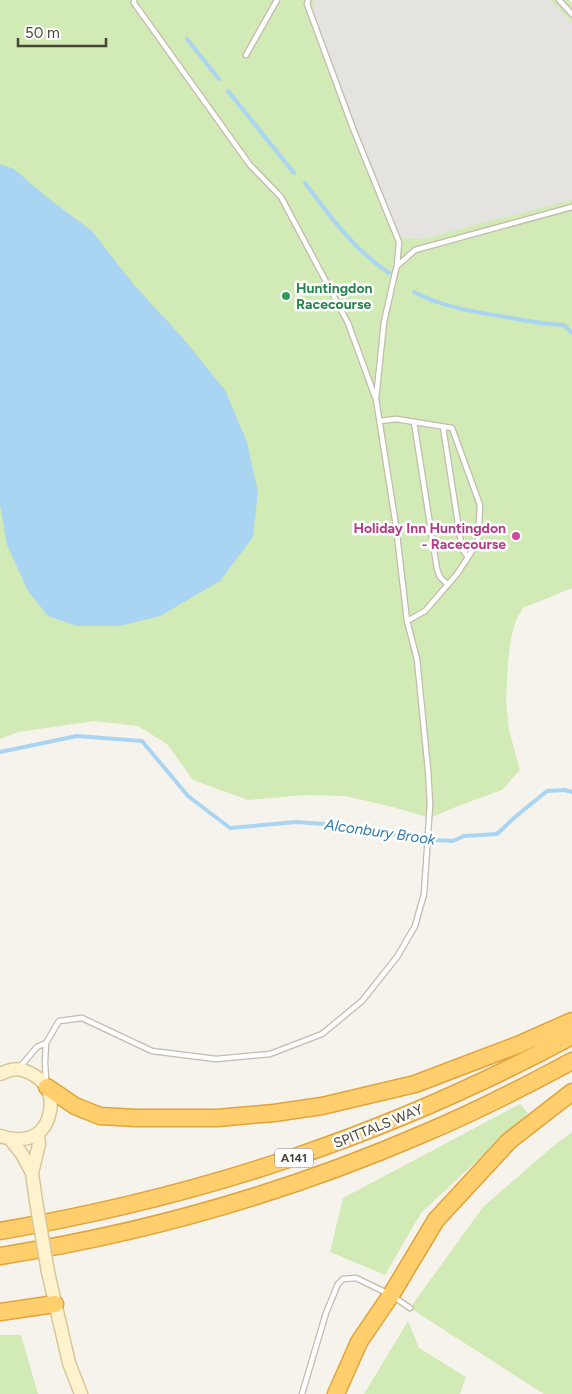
<svg xmlns="http://www.w3.org/2000/svg" width="572" height="1394" font-family="Figtree,sans-serif">
<style>
.green{fill:#d2eab5}
.parking{fill:#e5e3e0}
.water{fill:#a9d4f2}
.lines{fill:none;stroke-linecap:round;stroke-linejoin:round}
.stream{stroke:#a9d4f2;stroke-width:4}
.lane-casing{stroke:#c2bbae;stroke-width:7}
.secondary-casing{stroke:#d6c79b;stroke-width:15}
.highway-casing{stroke:#e0a43c;stroke-width:19}
.lane{stroke:#fff;stroke-width:4.5}
.secondary{stroke:#fff3cd;stroke-width:12}
.highway{stroke:#ffcf6e;stroke-width:16}
.secondary-bridge-casing{stroke:#d6c79b;stroke-width:15;stroke-linecap:butt}
.secondary-bridge{stroke:#fff3cd;stroke-width:12}
.leisure-dot{fill:#2e9e5b;stroke:#fff;stroke-width:2}
.hotel-dot{fill:#d1479c;stroke:#fff;stroke-width:2}
.labels{text-anchor:middle;stroke-width:5;stroke-linejoin:round;paint-order:stroke}
.shield{fill:#fff;stroke:#817c74;stroke-width:1}
.shield-label{font-size:12px;font-weight:bold;fill:#4b4439}
.leisure-label{font-size:14px;font-weight:bold;fill:#27864d;stroke:#fff;text-anchor:start}
.hotel-label{font-size:14px;font-weight:bold;fill:#b23c85;stroke:#fff;text-anchor:end}
.street-label{font-size:14px;fill:#4b4439;stroke:#fff}
.water-label{font-size:15px;font-style:italic;fill:#2e7ab2;stroke:#fff}
</style>
<rect width="100%" height="100%" fill="#f6f3ec"/>
<path class="green" d="M0,0h569l3,4v584l-49,20 -7,12 -5,18 -3,24 -2,39 3,29 11,40 -18,20 -44,16 -28,12 -37,-11 -48,-11 -39,-1 -58,5 -55,-20 -26,-36 -29,-18 -44,-5 -76,11 -18,7z
M520,1104l8,9 -107,100 -36,62 -55,-23 13,-54z
M572,1132v262h-28l-134,-86 73,-101 69,-60z
M408,1321l11,27 47,29 -6,17h-96z
M0,1335h21l17,59h-38z"/>
<path class="parking" d="M313,0h238l21,23v177l-150,39 -21,-1 -8,-9 -80,-216z"/>
<path class="water" d="M0,164l14,5 34,29 44,33 42,54 48,52 43,53 22,52 11,50 -5,45 -33,44 -60,35 -40,10h-43l-29,-10 -20,-25 -21,-46 -7,-40z"/>
<g class="lines">
<path class="stream" d="M187,39l32,40
M228,91l66,82
M305,183c25,33 49,67 84,90
M414,292c28,15 61,20 92,25 19,4 38,7 58,8l8,8
M0,752l77,-16 65,5 46,55 42,32 66,-6 58,4 62,13 37,2 11,-5 33,-2 18,-17 32,-26 18,-1 7,2"/>
<defs>
<path id="lane" d="M134,0v3l116,162 31,32 67,126 27,74
M308,0l-1,4 47,127 45,111 -2,24
M559,0l13,14
M246,55l31,-55
M380,421l16,-2 56,9 28,77 -2,37 -21,32 -32,37 -18,10
M414,422l23,147 3,8 8,8
M443,427l19,122 6,8
M46,1043l-1,19 1,19
M19,1068l18,-21 9,-4 13,-22 23,-3 70,33 64,8 54,-5 52,-20 40,-33 35,-44 18,-31 9,-32 3,-44 3,-46 -2,-34 -11,-111 -10,-38 -11,-95 -20,-127 8,-77 11,-49 2,-7 18,-16 157,-43
M394,1297l16,11
M302,1394l24,-81 12,-29 5,-5 13,-1 31,15"/>
<path id="secondary" d="M0,1074c3,-1 7,-3 11,-4 6,-2 13,0 19,3 6,3 13,8 17,15 7,13 4,36 -10,46 -10,7 -26,6 -37,2
M10,1139l12,15 10,19 4,28
M32,1173l7,-29 -1,-10
M48,1272l21,91 12,31"/>
<path id="highway" d="M47,1087l28,19 25,10 36,2h81l57,-5 48,-7 93,-22 105,-40 52,-23
M0,1231c204,-35 390,-97 572,-195
M0,1256c146,-23 289,-64 425,-123 50,-21 99,-46 147,-72
M0,1312l55,-8
M336,1394l23,-52 32,-47 45,-75 73,-79 63,-49"/>
</defs>
<use href="#lane" class="lane-casing"/>
<use href="#secondary" class="secondary-casing"/>
<use href="#highway" class="highway-casing"/>
<use href="#lane" class="lane"/>
<use href="#secondary" class="secondary"/>
<use href="#highway" class="highway"/>
<defs>
<path id="secondary-bridge" d="M36,1201l12,71"/>
</defs>
<use href="#secondary-bridge" class="secondary-bridge-casing"/>
<use href="#secondary-bridge" class="secondary-bridge"/>
</g>
<circle class="leisure-dot" cx="286" cy="296" r="5"/>
<circle class="hotel-dot" cx="516" cy="536" r="5"/>
<g class="labels">
<rect class="shield" x="275" y="1148.5" width="38" height="19" rx="4"/>
<g class="shield-label">
<text x="294" y="1162">A141</text>
</g>
<g class="leisure-label">
<text x="296" y="293">Huntingdon<tspan x="296" dy="16">Racecourse</tspan></text>
</g>
<g class="hotel-label">
<text x="506" y="533">Holiday Inn Huntingdon<tspan x="506" dy="16">- Racecourse</tspan></text>
</g>
<g class="street-label">
<text transform="translate(378 1126) rotate(-22)" y="5">SPITTALS WAY</text>
</g>
<g class="water-label">
<text transform="translate(380 832) rotate(8)" y="5">Alconbury Brook</text>
</g>
</g>
<path d="M18 38v8h88v-8" fill="none" stroke="#4b4439" stroke-width="2.5"/>
<text x="25" y="38" font-size="15" fill="#4b4439" stroke="#ffffff" stroke-width="4" paint-order="stroke">50 m</text>
</svg>
